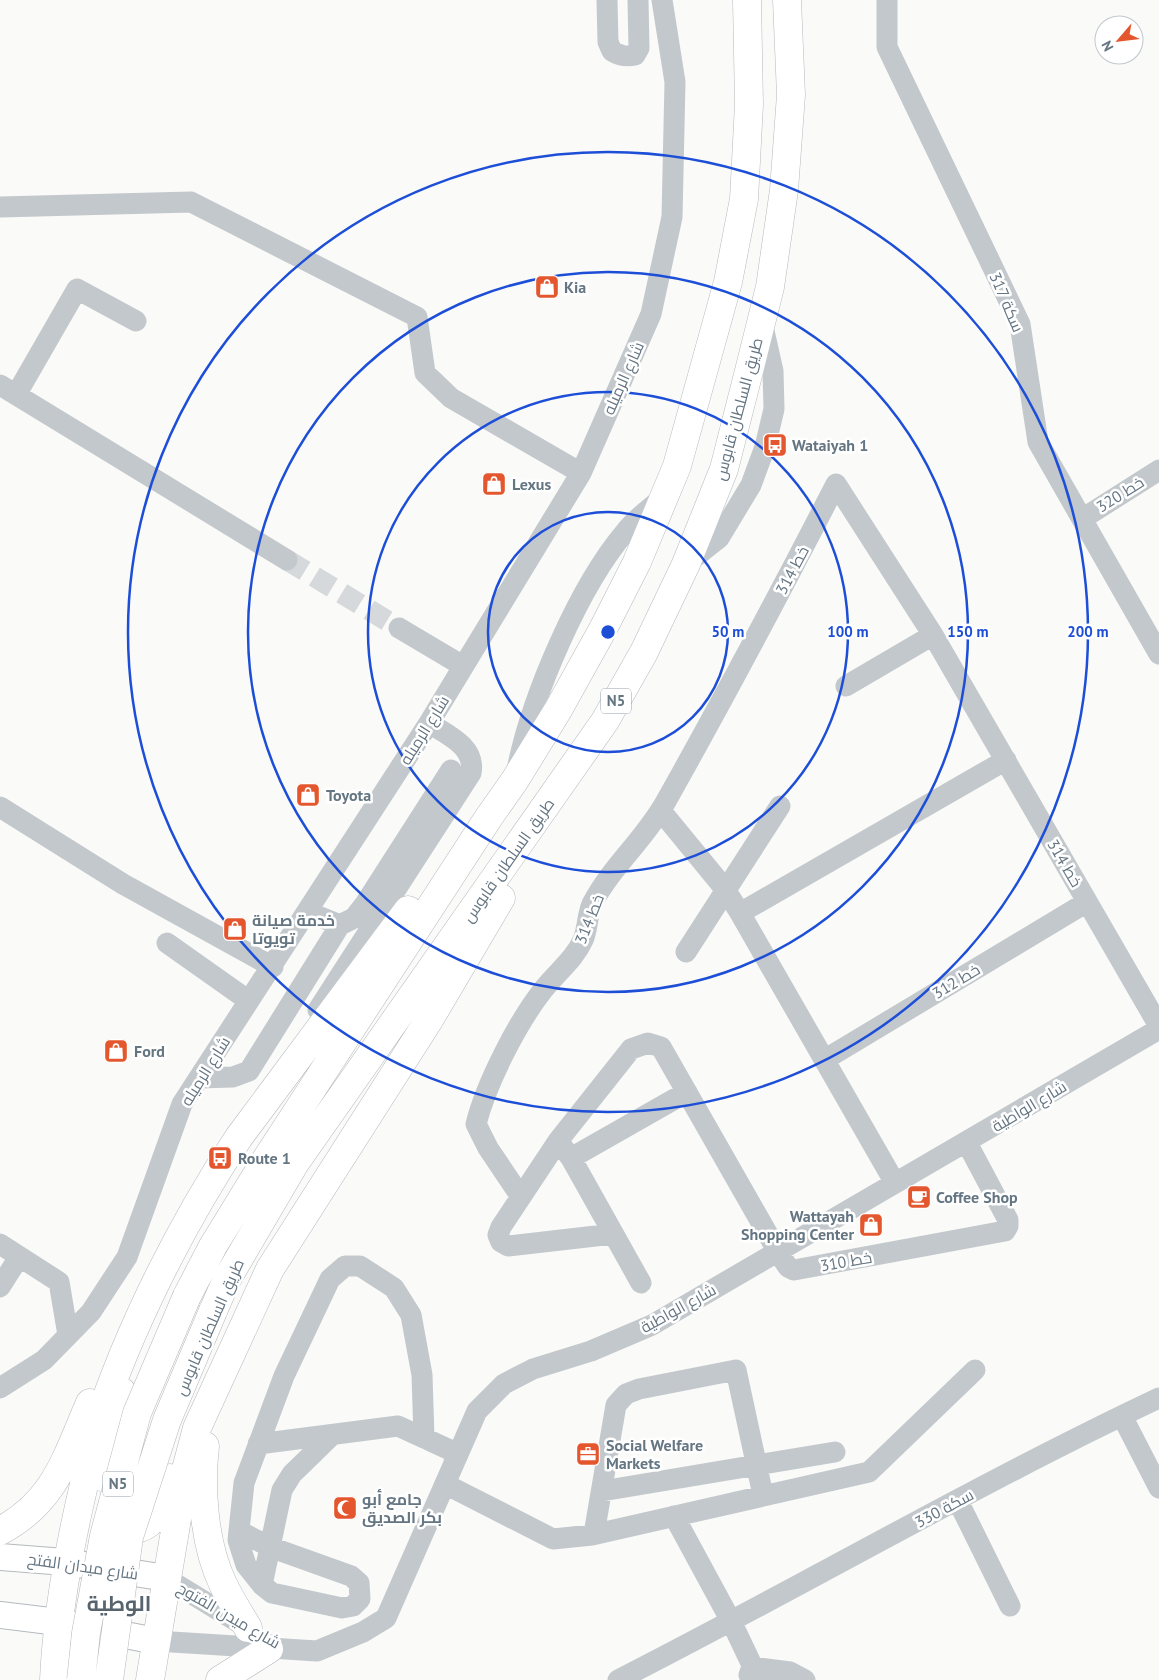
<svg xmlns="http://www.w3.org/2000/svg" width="1159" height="1680" font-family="'PT Sans',Cairo,sans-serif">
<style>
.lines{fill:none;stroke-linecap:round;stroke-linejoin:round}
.minor-tunnel{stroke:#d5d9db;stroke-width:21;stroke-dasharray:21 11;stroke-linecap:butt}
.major-casing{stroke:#b5babe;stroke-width:28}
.highway-casing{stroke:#b4b9bd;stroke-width:29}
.minor{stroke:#c3c8cc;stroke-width:21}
.major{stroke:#fff;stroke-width:26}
.highway{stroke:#fff;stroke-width:28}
.highway-bridge-casing{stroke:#b4b9bd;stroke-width:29;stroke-linecap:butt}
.highway-bridge{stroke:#fff;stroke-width:28}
.ring{fill:none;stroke:#1d4ed8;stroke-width:2.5}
.labels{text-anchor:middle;stroke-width:5;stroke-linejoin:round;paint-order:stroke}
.shield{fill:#fff;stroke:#939fa8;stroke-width:1}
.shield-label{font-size:15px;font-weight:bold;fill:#657683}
.poi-label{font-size:16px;font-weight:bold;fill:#657683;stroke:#fff;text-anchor:start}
.street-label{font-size:16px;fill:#657683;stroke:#fff}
.district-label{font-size:21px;font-weight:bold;fill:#57646e;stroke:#fff}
.centre{fill:#1d4ed8;stroke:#fff;stroke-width:2.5}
.ring-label{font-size:15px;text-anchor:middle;font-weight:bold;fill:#1d4ed8;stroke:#fff;stroke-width:5;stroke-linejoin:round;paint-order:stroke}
</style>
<rect width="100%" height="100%" fill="#fafaf8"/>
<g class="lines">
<path class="minor-tunnel" d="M287,560l112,68"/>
<defs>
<path id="major" d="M0,1557l65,5 101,16
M0,1615l58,7 98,19"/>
<path id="highway" d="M187,1296l26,-50 54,-88 222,-341 26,-37 43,-70 45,-81 34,-67 40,-96 51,-184 16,-83 5,-95 -2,-104
M213,1311l14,-32 68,-116 310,-442 39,-69 42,-88 38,-95 25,-98 21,-84 14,-97 7,-95 -4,-95
M205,1446c-5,42 -1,99 18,138 7,15 16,29 25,44
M102,1477l23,-75 -3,-10
M113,1522c39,22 48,-15 57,-44
M0,1531c56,-30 66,-74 90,-128
M54,1680c3,-66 14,-127 29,-191 4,-21 8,-43 14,-63 32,-98 85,-203 142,-289l169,-227
M150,1680l34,-203 13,-49 73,-159 159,-249 72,-122
M220,1680l49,-31"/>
</defs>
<use href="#major" class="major-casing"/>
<use href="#highway" class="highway-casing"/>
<path class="minor" d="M607,0l1,42 4,9c8,5 14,6 23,4l4,-7 -1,-48
M887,0v47l133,277 18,118 121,212
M0,207l191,-5 226,115 8,56 26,25 130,75
M0,385l287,175
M16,395l61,-106 59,32
M1082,519l77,-49
M686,564l33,-26 32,-53 14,-38 9,-38 -1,-38 -11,-49
M399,628l64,38
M846,686l87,-51
M518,765c15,-71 61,-179 108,-234 10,-13 25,-23 37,-34
M0,807l123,77 150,83
M661,811l64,78 15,24 155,270
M740,913l266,-153
M340,925l14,-7 11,-14 86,-134
M167,943l82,58
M686,952l94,-146
M318,1010l153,-237c5,-26 -23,-38 -42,-50
M824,1060l263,-158
M199,1078l34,-1 16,-6 91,-146 -32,-13
M558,1141l13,17 70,125
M571,1158l116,-66
M521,1197l-33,-49 -12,-24c10,-40 41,-101 67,-134 13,-17 31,-30 40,-50 5,-11 4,-25 9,-36 20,-38 52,-64 73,-101 59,-105 116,-212 171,-319l97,151 226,391
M613,1234l-105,12 -7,-4 -3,-7 3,-8 57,-86 73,-92 17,-6 13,4 117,205 10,15 6,3 211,-39 3,-5v-6l-41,-77
M0,1244l59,38 9,53
M0,1287l19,-30
M0,1388l44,-28 47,-48 36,-55 55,-153 247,-381 152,-250 70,-159 21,-97 3,-135 -13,-82
M1122,1416l37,72
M258,1444l140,-18 52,24 6,9
M445,1484l108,55 39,-4 277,-63 106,-102
M602,1491l233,-39
M958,1501l52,105
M674,1516l58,107 27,57
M239,1531l31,16 81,29 8,7 1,16 -7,7 -11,2 -70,-15 -10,-8 -16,-20 -8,-25 6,-57 40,-107 46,-97 15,-13h15l34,22 17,27 11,60 2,63
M594,1534l22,-129 10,-11 13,-5 97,-19 27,125
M166,1578l80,49
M262,1585l20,-95 10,-16 40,-39
M156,1641l161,10 46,-19 23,-14 91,-207 27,-27 29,-15 58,-18 61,-26 507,-296
M749,1675l3,-8 38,5 15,8
M618,1680c181,-92 357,-195 541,-282"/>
<use href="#major" class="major"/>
<use href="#highway" class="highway"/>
<defs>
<path id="highway-bridge" d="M81,1680l5,-47 18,-97 33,-123 50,-117
M109,1680l20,-143 38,-117 46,-109"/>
</defs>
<use href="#highway-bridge" class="highway-bridge-casing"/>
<use href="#highway-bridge" class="highway-bridge"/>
</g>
<g class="ring">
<circle cx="608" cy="632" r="120"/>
<circle cx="608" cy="632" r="240"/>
<circle cx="608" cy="632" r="360"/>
<circle cx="608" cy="632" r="480"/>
</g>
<defs>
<symbol id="shop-square" viewBox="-11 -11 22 22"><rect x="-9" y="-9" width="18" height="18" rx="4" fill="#e4572e" stroke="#fff"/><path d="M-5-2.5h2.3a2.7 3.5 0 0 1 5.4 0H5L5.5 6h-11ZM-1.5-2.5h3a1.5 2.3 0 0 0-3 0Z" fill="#fff"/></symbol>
<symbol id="bus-square" viewBox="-11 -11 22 22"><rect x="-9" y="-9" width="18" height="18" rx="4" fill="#e4572e" stroke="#fff"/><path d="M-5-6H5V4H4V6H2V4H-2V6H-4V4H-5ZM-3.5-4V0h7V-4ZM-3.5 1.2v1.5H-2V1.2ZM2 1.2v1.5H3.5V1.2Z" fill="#fff"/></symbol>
<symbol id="cafe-square" viewBox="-11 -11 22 22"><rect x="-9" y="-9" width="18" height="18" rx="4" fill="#e4572e" stroke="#fff"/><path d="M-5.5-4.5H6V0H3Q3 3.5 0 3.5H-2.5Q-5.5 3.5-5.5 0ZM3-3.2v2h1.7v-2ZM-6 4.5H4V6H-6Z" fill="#fff"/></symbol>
<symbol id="office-square" viewBox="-11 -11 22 22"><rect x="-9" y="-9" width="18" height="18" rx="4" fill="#e4572e" stroke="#fff"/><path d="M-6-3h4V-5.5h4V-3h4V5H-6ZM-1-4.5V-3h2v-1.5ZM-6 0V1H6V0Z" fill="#fff"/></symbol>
<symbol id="mosque-square" viewBox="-11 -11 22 22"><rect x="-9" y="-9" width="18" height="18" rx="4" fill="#e4572e" stroke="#fff"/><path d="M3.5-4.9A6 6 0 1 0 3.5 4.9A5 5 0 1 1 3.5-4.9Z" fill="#fff"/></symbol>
</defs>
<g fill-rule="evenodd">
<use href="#shop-square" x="533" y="273" width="28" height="28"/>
<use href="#bus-square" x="761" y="431" width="28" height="28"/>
<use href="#shop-square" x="480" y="470" width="28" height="28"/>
<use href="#shop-square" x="294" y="781" width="28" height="28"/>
<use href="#shop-square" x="221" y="915" width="28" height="28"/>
<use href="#shop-square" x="102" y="1037" width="28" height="28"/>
<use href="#bus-square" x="206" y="1144" width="28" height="28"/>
<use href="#cafe-square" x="905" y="1183" width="28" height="28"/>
<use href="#shop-square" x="857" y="1211" width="28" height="28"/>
<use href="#office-square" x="574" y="1440" width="28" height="28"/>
<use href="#mosque-square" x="331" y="1494" width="28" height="28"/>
</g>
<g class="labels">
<g class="shield">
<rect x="601" y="688.5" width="30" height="25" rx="4"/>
<rect x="103" y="1471.5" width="30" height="25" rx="4"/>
</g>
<g class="shield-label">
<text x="616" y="706">N5</text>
<text x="118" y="1489">N5</text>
</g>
<g class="poi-label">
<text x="564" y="293">Kia</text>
<text x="792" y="451">Wataiyah 1</text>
<text x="512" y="490">Lexus</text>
<text x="326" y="801">Toyota</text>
<text x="252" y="926">خدمة صيانة<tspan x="252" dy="18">تويوتا</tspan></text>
<text x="134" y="1057">Ford</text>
<text x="238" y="1164">Route 1</text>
<text x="936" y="1203">Coffee Shop</text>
<text x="854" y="1222" text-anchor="end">Wattayah<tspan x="854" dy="18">Shopping Center</tspan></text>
<text x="606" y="1451">Social Welfare<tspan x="606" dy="18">Markets</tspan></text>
<text x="362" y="1505">جامع أبو<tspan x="362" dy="18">بكر الصديق</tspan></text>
</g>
<g class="street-label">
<text transform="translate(1007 302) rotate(67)" y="6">سكة 317</text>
<text transform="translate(623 378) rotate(-66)" y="6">شارع الرميله</text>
<text transform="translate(738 409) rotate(-75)" y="6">طريق السلطان قابوس</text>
<text transform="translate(1120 494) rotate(-32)" y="6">خط 320</text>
<text transform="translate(792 570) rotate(-62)" y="6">خط 314</text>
<text transform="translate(424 730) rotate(-58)" y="6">شارع الرميله</text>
<text transform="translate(508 860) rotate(-55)" y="6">طريق السلطان قابوس</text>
<text transform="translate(1065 863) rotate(60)" y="6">خط 314</text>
<text transform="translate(589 919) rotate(-68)" y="6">خط 314</text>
<text transform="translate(956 981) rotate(-31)" y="6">خط 312</text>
<text transform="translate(205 1071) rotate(-58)" y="6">شارع الرميله</text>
<text transform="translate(1029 1106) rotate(-31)" y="6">شارع الواطية</text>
<text transform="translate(846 1261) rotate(-10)" y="6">خط 310</text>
<text transform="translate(678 1308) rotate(-29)" y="6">شارع الواطية</text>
<text transform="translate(209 1327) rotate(-66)" y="6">طريق السلطان قابوس</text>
<text transform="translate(944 1508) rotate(-28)" y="6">سكة 330</text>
<text transform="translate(83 1566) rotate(8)" y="6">شارع ميدان الفتح</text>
<text transform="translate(229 1615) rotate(30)" y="6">شارع ميدن الفتوح</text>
</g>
<g class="district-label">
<text x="119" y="1611">الوطية</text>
</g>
</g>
<circle cx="608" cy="632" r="8" class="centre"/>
<g class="ring-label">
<text x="728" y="637">50 m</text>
<text x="848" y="637">100 m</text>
<text x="968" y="637">150 m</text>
<text x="1088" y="637">200 m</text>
</g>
<g transform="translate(1119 40) rotate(242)"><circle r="24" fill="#ffffff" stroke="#c1c8cd"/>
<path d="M0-4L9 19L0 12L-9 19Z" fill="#e4572e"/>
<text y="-8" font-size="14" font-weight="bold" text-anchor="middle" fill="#657683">N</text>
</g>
</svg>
